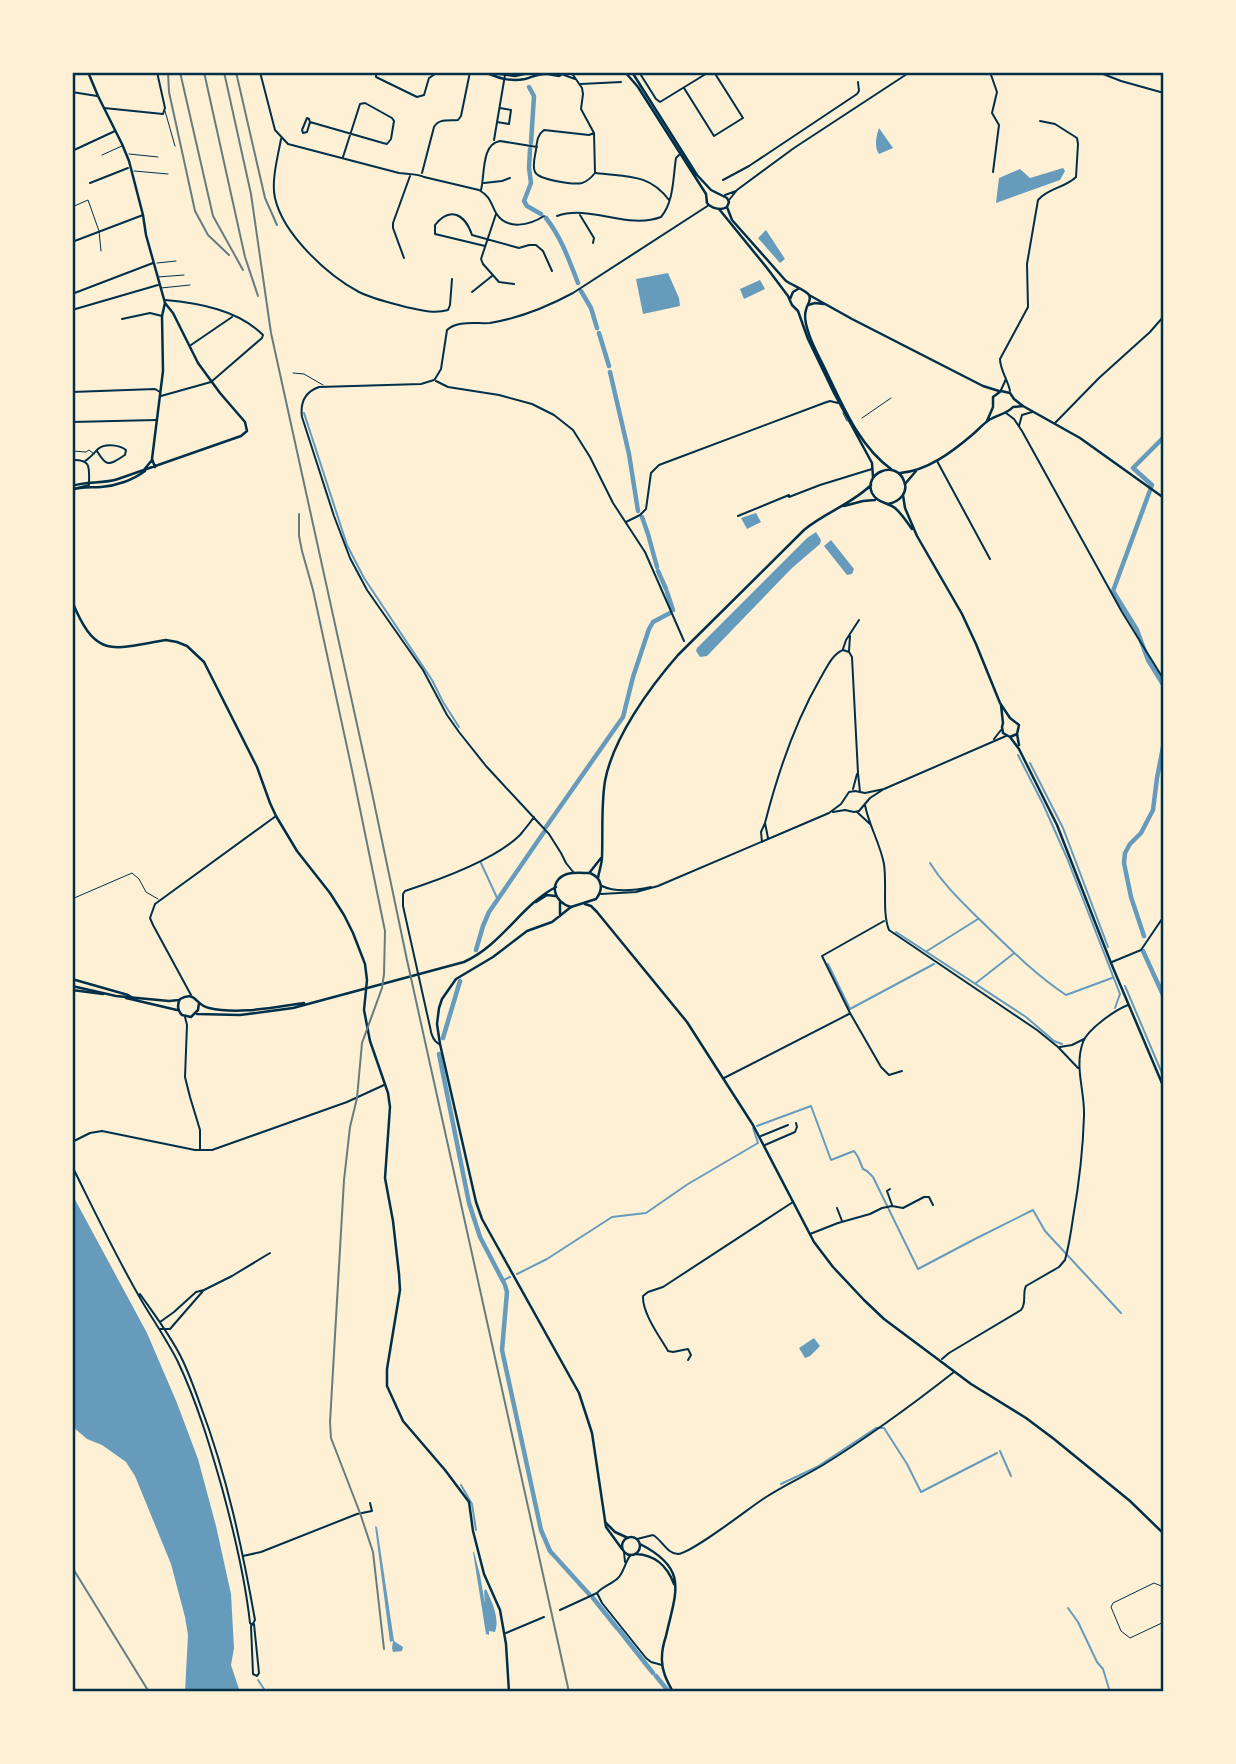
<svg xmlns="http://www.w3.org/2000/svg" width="1236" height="1764" font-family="'Source Sans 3',sans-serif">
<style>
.water{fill:#669bbc}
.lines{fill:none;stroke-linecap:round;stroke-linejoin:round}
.stream{stroke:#669bbc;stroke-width:2}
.canal{stroke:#669bbc;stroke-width:4.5}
.service{stroke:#003049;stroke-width:1}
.minor{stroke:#003049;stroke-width:2}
.tertiary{stroke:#003049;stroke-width:2.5}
.secondary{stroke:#003049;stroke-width:2.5}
.primary{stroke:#003049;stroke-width:2.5}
.rail{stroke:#657d81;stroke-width:2}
.neatline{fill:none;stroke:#003049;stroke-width:2.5}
</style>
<rect width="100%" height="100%" fill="#fdf0d5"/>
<path class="water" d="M879,128l14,20 -14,6c-5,-8 -3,-17 0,-26z
M1063,168l2,3 -5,9 -64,23 3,-25 21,-9 10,9z
M766,230l19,29 -5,4 -22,-25z
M668,273l11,25 1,8 -37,8 -7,-35z
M760,280l5,9 -21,10 -4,-10z
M756,513l5,9 -14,7 -6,-11z
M816,532l5,8 -1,4 -28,24 -85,88 -7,1 -4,-6 1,-3 110,-110z
M831,540l23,29 -2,5 -5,1 -23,-29z
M72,1194l75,139 30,70 21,56 18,67 15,68 3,54 -3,17 9,27h-55l3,-57 -3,-18 -14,-53 -36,-88 -9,-14 -24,-17 -15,-6 -15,-13z
M814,1338l6,8 -10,10 -5,2 -6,-10z
M375,1526l2,1 17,114 9,6 -1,4 -9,1 -1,-4 1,-7 -3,1z
M473,1552h1l6,23 5,29 -1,-13 2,-2c6,13 14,29 9,43l-6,-1v4l-3,-1z"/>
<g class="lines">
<path class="stream" d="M304,413l43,132 17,33 68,102 11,22 16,25
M1018,755l25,49 24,54 53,136 -5,14
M1030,763l33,65 45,119
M481,863l17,37
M930,863c13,21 29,36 46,53 29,28 57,57 90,79l46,-17
M896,932l130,85 28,24 8,3
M927,951l51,-32
M828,964l22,45 84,-45
M976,983l37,-29
M1125,986l39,92
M757,1126l54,-20 20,54 23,-9 4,6 5,12 4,2 6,6 45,92 55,-29 60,-30 12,21 76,82
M517,1274l30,-15 65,-42 34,-4 42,-29 70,-41 -5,-15
M502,1281l8,-4
M1000,1451l11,25
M781,1484l36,-17 59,-39h8l23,36 14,28 76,-39
M461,1485l11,19 4,26
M1068,1608l10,14 19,40 6,7 7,23
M258,1680l8,12"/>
<path class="canal" d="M529,87l5,9 -3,47
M530,149l-1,19 2,15 -7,18 3,5 14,8
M546,218c15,19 23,42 32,65
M581,291l10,17 6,20
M599,333l10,33
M610,372l19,82 9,57
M1164,437l-31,31 19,17 -39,106 24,39 11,30 16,26
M642,517l6,17 9,33
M658,571l8,18
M667,592l6,18
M546,827l77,-110 10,-40 16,-48 4,-7 17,-9
M1144,936l-13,-39 -7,-34 1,-10 5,-9 11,-11 12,-23 4,-32 7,-36
M476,950l7,-24 6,-14 55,-80
M1143,951l21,46
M443,1038l17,-57
M439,1054l30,149 11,34 24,46
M505,1285l2,7 -5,58 39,180 9,21 39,43
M593,1598l24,30
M619,1630l34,43
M656,1676l13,16"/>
<path class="service" d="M165,111l10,35
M129,154l29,3
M102,155l20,-9
M134,171l34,3
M72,207l16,-7 11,31 2,20
M157,263l19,-2
M158,277l26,-2
M161,288l29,-3
M293,373l11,1 19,11
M843,413l4,8
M862,418l29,-20
M72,447l1,10
M73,451l13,1 3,-2 5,4
M72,899l60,-26 7,6 7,13 12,7
M1161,1586l-7,-3 -41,20 -2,4 10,24 9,7 34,-16"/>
<path class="minor" d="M260,72l15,58 13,14 111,29c7,1 21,1 25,4l55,13c12,7 11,12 17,23 11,18 34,12 48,3
M376,72v5l41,20 7,-2 5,-17 9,-6
M571,72l11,16 1,6 -2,15 13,24 1,39
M639,72l17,27 4,3 49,-30
M758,72h4
M990,72l7,20 -5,21 7,12 -6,47
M1098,72l23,9 43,12
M564,75l11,4
M581,84l40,-2
M684,88l30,48 29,-18 -29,-46
M72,92l25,4
M104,108l59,6 2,-6 -8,-36
M307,118l2,1 1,3 -3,10 -4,1 -1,-3z
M310,122l73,21 4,1 4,-5 3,-18 -2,-3 -27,-15 -5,1 -17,53
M497,122l12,2 2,-14 -11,-2
M594,133l-5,2 -45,-5c-7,5 -7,12 -8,20 -1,6 -4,16 -1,22 4,8 39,13 47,11 6,-2 9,-5 13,-10
M281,139c-3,17 -10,42 -6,59 8,36 52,77 84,94 14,7 32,11 47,15 14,3 28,7 42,3l2,-5 2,-26
M494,140l11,-65
M72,151l43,-20
M422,173l12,-46c5,-9 15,-6 24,-7l3,-4 9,-44
M596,173c30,4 53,0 73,27
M723,180l26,-14 108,-72 2,-3 -1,-9
M90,183l38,-15
M484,183l18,-2 8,-3
M481,190c4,-15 0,-46 19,-49l37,6
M725,195l11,-4
M729,200l8,-10 57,-42 116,-76
M496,214l-15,45 2,5 16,18 15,2
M580,215l14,23 -1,5
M557,216c33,-12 70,14 104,1 13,-15 12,-40 15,-59l3,-3
M72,242l71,-27
M485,246l-50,-12v-9c15,-19 30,-11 37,10l47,13 10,-3h7l7,6 9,20
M404,258l-11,-30v-5l17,-47
M472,292l20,-16
M72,294l81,-31
M72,310l86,-25
M122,319l28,-6 12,3
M191,345l41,-28
M435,379l6,-10 6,-39c10,-10 29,-6 43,-7 30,-5 57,-16 83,-30l136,-88
M434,380l-13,4 -102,3c-14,5 -19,16 -17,30l32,99 16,42 17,32 56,80 24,45 12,17 27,34 63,68 12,19 5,10 8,10
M436,381l12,6 51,8 33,9 22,11 19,15 17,27 23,46 32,49 39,89
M1001,390l5,-11
M1010,391c-2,-11 -10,-21 -10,-32l28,-52 -1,-43 11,-64c10,-12 27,-12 38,-23l2,-33 -1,-6 -22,-14 -15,-3
M72,392l83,-3 5,3
M161,396l50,-14 51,-44 1,-3c-25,-25 -64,-32 -98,-35
M1006,413l8,6 8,12 100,181 42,68
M72,422l84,-2
M1055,423l44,-45 51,-46 14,-16
M1019,426l3,-11 10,-3
M72,460c20,-1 17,8 17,25l-16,4
M85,461c5,-3 9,-8 13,-12 7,-6 22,-4 28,1l-1,5c-16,10 -18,13 -28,-4
M937,461l53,98
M738,516l51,-21v2l31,-12 52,-16
M626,522l14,-7 6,-6 5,-36 8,-8 165,-62 6,-2 8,2
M843,649l3,-9 13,-20
M849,651l1,-15
M994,739l7,-9
M853,789l4,-15
M865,805c4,21 15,38 19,59 3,21 -2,49 5,66l148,100 21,17 20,21
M833,812l12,-2 9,2 5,-1 11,-13 14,-9 122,-53
M857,812l13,12
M765,823c13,-51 29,-99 55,-144 6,-10 12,-25 23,-29l6,2 3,5 6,116 2,19
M762,842l-1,-10 4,-9 3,15
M602,886c14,7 35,4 49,1
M601,894l35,-2 22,-6 171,-73 12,-9 8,-12 6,-1 10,2 19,-4
M884,921l-62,35 28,57 31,54 8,8 13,-4
M1112,962l29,-12 23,-34
M191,995l-38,-70 -3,-7 5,-14 121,-88
M185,1017l2,8 -2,52 5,20 10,33v19
M439,1044c-6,-3 -8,-10 -9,-17l-27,-121v-12l2,-3c34,-11 90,-31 115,-56 5,-6 10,-12 14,-18
M1060,1047l12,-2 12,-6
M724,1078l125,-64
M761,1136l27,-11
M72,1142l18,-9 12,-2 93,19h17l135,-48 37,-17
M765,1145l30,-13 2,-5 -1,-4
M72,1166c23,46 45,93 71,137 12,20 25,39 35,59 19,40 32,84 44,126 12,44 23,89 28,135l2,2
M890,1189l-3,2 5,14
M837,1208l5,13
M810,1234l28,-11 32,-9 12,-6 10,-2 11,2 21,-11h5l4,8
M140,1294c14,20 30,41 41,63 8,16 14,33 20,50 26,69 41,140 54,213l-3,5
M160,1322l14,-10 22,-20 8,-2 28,-14 38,-23
M160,1329h10l33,-38
M942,1359l7,-6 72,-43c6,-7 1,-16 5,-24l33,-19 6,-7c4,-14 6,-28 8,-42 6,-34 10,-68 11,-102 1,-25 -10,-49 -1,-74 5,-13 32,-32 45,-37
M688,1360l3,-5 -3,-6 -15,3 -5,-1c-8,-14 -26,-38 -25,-55l5,-4 15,-5 130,-85
M637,1539l16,-4c9,5 14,19 25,19 14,-1 70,-45 85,-55 19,-13 40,-22 60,-34 45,-28 89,-60 131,-93
M624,1552l1,10
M243,1556l18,-4 96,-38 15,-3 -2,-8
M597,1593l5,10 44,55 5,4 11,3
M560,1610l37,-17c6,-7 15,-9 21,-15 6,-6 7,-16 12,-22
M251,1626l2,48 4,2 2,-3 -5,-49
M506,1633l38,-16"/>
<path class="tertiary" d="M88,72l10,24 24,48 7,17 14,54 3,20 19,68 -3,13 1,55 -11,88 3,8
M809,295l43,24 131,67 16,5
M808,305l7,-2 9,1
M987,421l6,-14v-10l8,-6 9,2 4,6 9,7 57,32 84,60
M143,471l9,-11
M900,473c27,-2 52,-21 72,-38 6,-5 11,-11 17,-15 8,-5 18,-6 24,-13l10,-1
M905,484l11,-13
M72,486c14,-5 31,-2 46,-7l123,-43 6,-5 -2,-9 -25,-29 -22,-30 -25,-50 -8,-10
M72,490c9,-4 19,-2 29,-3 15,-1 32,-7 44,-16
M72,538v23
M72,601c24,59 40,48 94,39l11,2 10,4 17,16 53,105 13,36 6,13 21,35 33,42 14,22 9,18 12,31 2,16 -3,30 6,31 18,52 2,14 -5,71 8,43 6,53 1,16 -13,79v17l16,35 42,49 24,32 4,29 11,43 16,36 6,34 3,48
M585,904l6,2 6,6 90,110 66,103 61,117 19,25 31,33 20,19 87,65 55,34 28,21 76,62 34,33
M571,907l-19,15 -25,9 -34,26 -37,22 -14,20 -3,9 -2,16 3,20 36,158 6,17 97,174 13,40 14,94 16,22
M560,916v-14
M605,1522l10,10 13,6
M622 1546a9 9 0 1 1 18 0a9 9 0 1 1-18 0Z
M640,1544c49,25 36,47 26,92 -2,6 -4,14 -4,21 -1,13 5,24 11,35
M636,1554c20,1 31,12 38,30"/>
<path class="secondary" d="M485,72c13,6 25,10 40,7 8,-2 14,-6 22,-5
M625,72l13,15 68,107 1,9c4,5 14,8 20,4
M632,72l65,103 14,15 16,8 2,4 -2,5 5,13 54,61c6,4 21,10 23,14 3,6 -2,9 -3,15 -2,6 0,15 2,21 4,14 12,27 18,40 17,35 33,75 65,98
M492,73l23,3 18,-4
M548,74l11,2 8,-4
M719,209l48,59 21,28 4,9 6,6 10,28 26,54 38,70 1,14
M790,299l3,-7 5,-3
M72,979l56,16 5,3
M72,990l31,4"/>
<path class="primary" d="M903,495l2,13 12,28 45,78 14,30 24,59 10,15 9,7 -2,9 2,11
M888,504c11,-2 21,-11 16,-23 -8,-22 -41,-8 -32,12 5,10 15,9 23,15 6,5 12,14 17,21
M844,506l19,-5 12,-1
M1001,705l2,18 -1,4 1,6 7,4 7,-3
M1010,737l9,12 38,76 54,138 53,125
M590,872l11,-14
M590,873c12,5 14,16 6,26l-25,8c-17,-4 -24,-26 -4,-33 7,-2 16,-1 23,-1z
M598,878c1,-7 4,-14 4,-21 1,-25 -1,-51 3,-76 8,-43 45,-94 73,-126l126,-125c20,-17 48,-26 67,-45
M536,902l11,-7 8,1
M72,986l44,10 53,5 10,-1
M126,998l51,12
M199,1003l-1,7 -7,7 -9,-2c-5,-5 -5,-10 -2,-16 16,-9 15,6 29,9 30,7 65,-1 95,-5
M197,1014l43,1 53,-7 171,-46c39,-18 57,-57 92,-75"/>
<path class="rail" d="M168,72l1,20 26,119 13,24 21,20
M180,72l33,144 30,54
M204,72l41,185 13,39
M224,72l27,122 20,139 100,455 36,172 162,732
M236,72l29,126 12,27
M299,514v22l3,15 11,39 39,180 33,161 -1,43 -2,14 -20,55 -5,55 -7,29 -6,53 -14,242 1,16 29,75 13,39 11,97
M72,1567l77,125"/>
</g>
<rect width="1236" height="1764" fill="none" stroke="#fdf0d5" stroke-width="147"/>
<rect x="74" y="74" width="1088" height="1616" class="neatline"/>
</svg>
